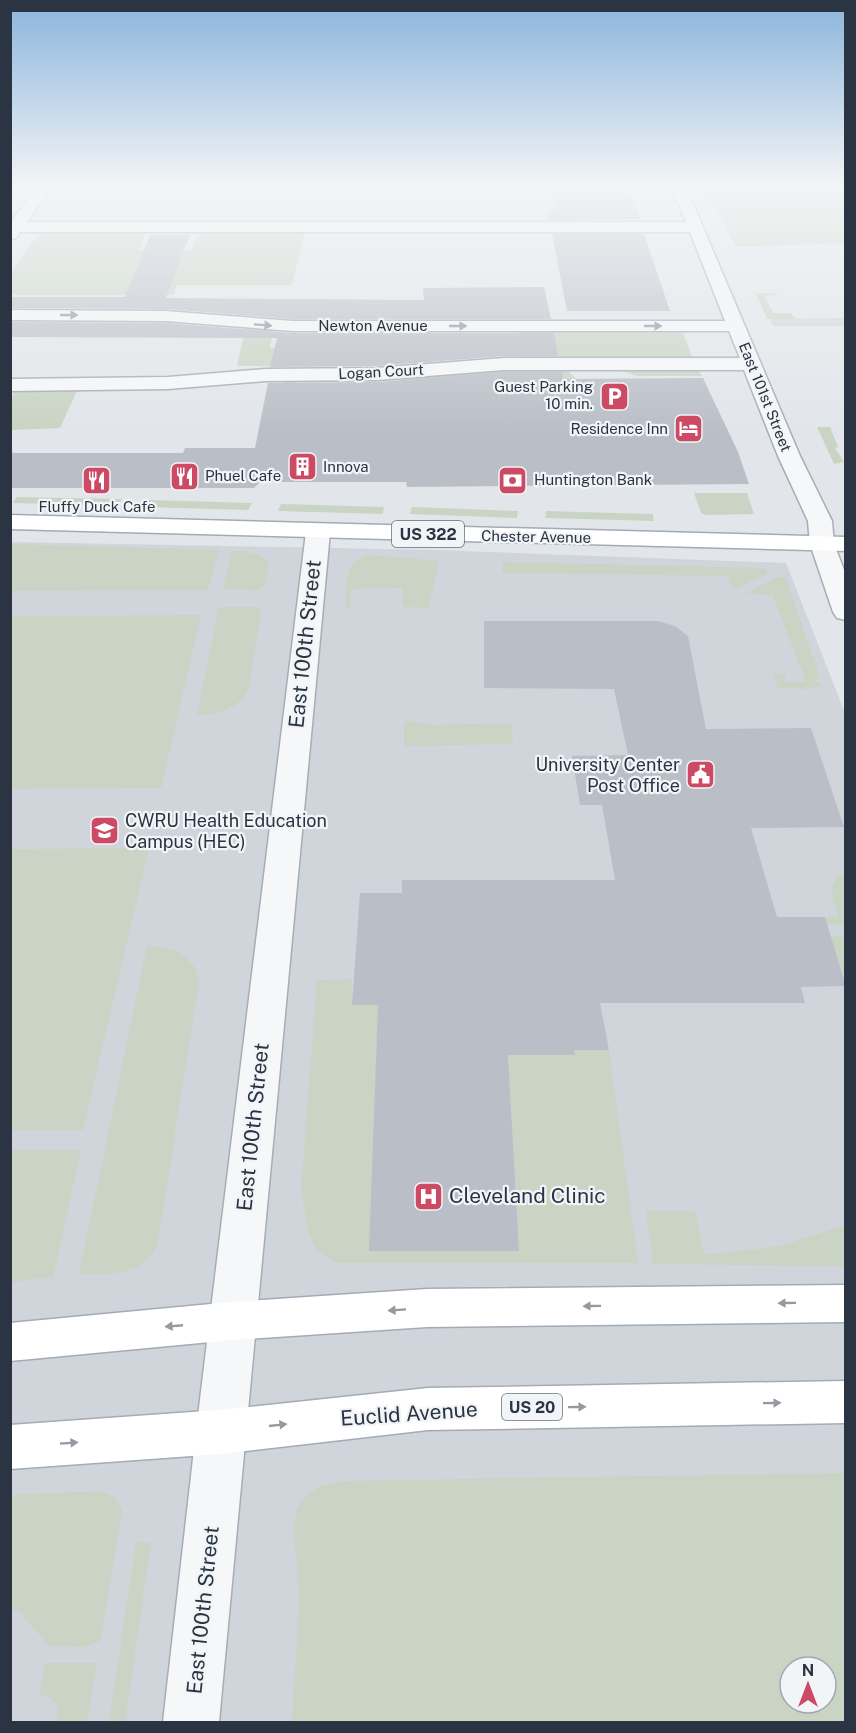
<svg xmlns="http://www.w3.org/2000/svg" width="856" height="1733" font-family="'Public Sans',sans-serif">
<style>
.built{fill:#d0d5dc;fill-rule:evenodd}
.green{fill:#c9d4c4;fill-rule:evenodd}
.building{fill:#babfc7}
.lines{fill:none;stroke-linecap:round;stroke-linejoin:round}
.minor-casing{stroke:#a7adb4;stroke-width:3}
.primary-casing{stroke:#a2abb6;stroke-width:3}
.minor{fill:#f5f7f9;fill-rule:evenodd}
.primary{fill:#fff;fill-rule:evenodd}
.oneway{fill:#90969e}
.oneway2{fill:#959aa0}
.labels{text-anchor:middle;stroke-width:4.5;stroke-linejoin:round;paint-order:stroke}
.far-street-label{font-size:15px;fill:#2b3442;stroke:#f2f5f8}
.far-poi-label{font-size:15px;fill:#2b3442;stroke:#f2f5f8;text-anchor:start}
.shield{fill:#f2f5f8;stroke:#676e79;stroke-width:1.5}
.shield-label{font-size:16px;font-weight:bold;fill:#2b3442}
.poi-label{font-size:18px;fill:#2b3442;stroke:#f2f5f8;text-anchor:end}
.near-street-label{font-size:21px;fill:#2b3442;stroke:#f2f5f8}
.near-poi-label{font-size:21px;fill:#2b3442;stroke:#f2f5f8;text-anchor:start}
</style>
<rect width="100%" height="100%" fill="#e2e6ea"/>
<path class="built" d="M845,318v8h-72l-3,-7z
M11,542l425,8 350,13 59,150v1009h-834zM790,1667h36v36h-36z"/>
<path class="green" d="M699,187h129l17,7v49l-109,4 -26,-50z
M199,231h92l13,3 -12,51h-115l-4,10h-162v-22l28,-40 107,-1 -7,18h53z
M756,293l25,1 -16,2 8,17h18l4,6h-28z
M249,328l24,2 -3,18 32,-1 -3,19h-62l8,-36z
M519,331l164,2 9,24h-168z
M485,369l76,1 7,1 8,8 -281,1 -2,8h-9l1,-8z
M617,369h81l4,7h-65z
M77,391l-17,37 -49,2v-31l3,-7z
M817,427h13l8,20 -3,1 9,14 -10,2z
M694,493h53l7,21 -48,1 -5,-2z
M17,497l105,2 -4,7 -105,-3z
M148,500l104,3 -4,7 -104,-3z
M281,504l103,3 -1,7 -105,-3z
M412,507l106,4 -1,7 -107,-4z
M546,511l107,3 1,7 -109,-3z
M11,544l208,6 -11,40 -197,1z
M232,551c13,0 28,1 37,12l-4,23 -6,4 -36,-1z
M370,555l68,6c0,17 -8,30 -9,47l-26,-1 -1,-19 -51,1 -1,20 -5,-1c2,-25 -2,-46 25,-53z
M503,562l262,6 3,5 -33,16 -4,-2 -3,-11 -221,-3 -5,-1z
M777,577h8l35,100 -6,3 9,6 -14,3 -31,-1 -5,-15 12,2 1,7h20l-33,-86 -27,-3z
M219,607h37l5,4 -13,80c-9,18 -33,24 -51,24z
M201,615l-40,173 -150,1v-173z
M407,721l25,4 79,-2 2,21 -109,2v-24z
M149,848l-66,282h-72v-281z
M845,873v52l-18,-1 -3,-7 15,-1c-6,-16 -15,-34 6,-43z
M845,935h1l-1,44 -14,-43z
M147,946c24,0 48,9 52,35l-41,262c-13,34 -48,31 -79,31z
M352,979v26h26l-8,246h149l-11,-201 67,4 -1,-4h35l29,213h-303l-19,-13 -8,-19 -7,-41 16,-210z
M11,1150h70l-28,127 -42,5z
M646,1211h49l9,44 76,-9 65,-21v41l-192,-2z
M845,1473v249h-553c2,-46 8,-95 6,-142 0,-23 -9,-51 0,-72 9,-19 27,-24 45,-27zM790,1667h36v36h-36z
M101,1491l15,7 6,13 -22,130 -16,6 -35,-1 -28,-33 -10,-5v-113z
M136,1542l15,1 -26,179h-16z
M45,1663h52l-10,59h-30l1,-16 -8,-9 -10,-1z"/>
<path class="building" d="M552,187h76l12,32 -91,1 -2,-11h9z
M552,234h92l26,77h-103z
M150,235h40l-24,63 258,2 -1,-12 121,-1 7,32h-258l-128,-10 -155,-1v-11h115z
M10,322l155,1 128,10h261l4,23h-54l-127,10 -107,1 7,-29 -267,-1z
M504,372h58l1,7 140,-1 35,74 11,32 -342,3 -1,-5h-146l-6,6h-244v-35h173l2,-5h70l13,-65 109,-1z
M484,621h174l17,5 13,10 18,93 105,-1 33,99 -93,1 26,89h48l21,69 -45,1 4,16h-205l9,47h-35l1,5h-67l11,196h-150l9,-246h-26l8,-112h42v-13h213l-13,-75h-22l-8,-49 56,-1 -14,-66 -130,-1z"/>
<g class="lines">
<defs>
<path id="minor" d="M37,187h14l-24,35h659l-9,-21 -12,-14h15l11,12 109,257 32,65 2,23 12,31v45l-9,-2 -4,-6 -23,-68 -2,-23 -30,-65 -34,-86h-240l-127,10 -112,1 -97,8 -158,2v-12l158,-2 97,-8 112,-1 127,-10h236l-11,-27h-436l-128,-10 -155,-1v-10l155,1 128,10h432l-35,-89h-670l-4,6 -6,2v-17z
M318,525l8,2 4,5 -111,1190h-56l33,-290 110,-900 4,-5z"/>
<path id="primary" d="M10,515l836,22v14l-836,-22z
M846,1285v37l-419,5 -195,13 -222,21v-38l222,-21 195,-13z
M846,1381v42l-418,7 -208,24 -210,15v-44l210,-15 208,-22z"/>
</defs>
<use href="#minor" class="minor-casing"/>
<use href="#primary" class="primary-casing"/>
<use href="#minor" class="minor"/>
<use href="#primary" class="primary"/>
</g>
<defs><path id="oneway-solid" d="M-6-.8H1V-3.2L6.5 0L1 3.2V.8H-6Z" transform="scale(1.5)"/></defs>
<g class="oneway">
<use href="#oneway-solid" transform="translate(69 315)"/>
<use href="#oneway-solid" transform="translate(263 325) rotate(4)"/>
<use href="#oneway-solid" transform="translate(458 326)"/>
<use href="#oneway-solid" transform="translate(653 326)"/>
</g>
<g class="oneway2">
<use href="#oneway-solid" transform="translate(787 1303) rotate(179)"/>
<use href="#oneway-solid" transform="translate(592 1306) rotate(179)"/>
<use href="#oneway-solid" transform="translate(397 1310) rotate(176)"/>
<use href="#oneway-solid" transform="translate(174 1326) rotate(175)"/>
<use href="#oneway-solid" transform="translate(772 1403) rotate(-1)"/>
<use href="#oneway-solid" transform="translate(577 1407) rotate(-1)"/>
<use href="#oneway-solid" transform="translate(278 1425) rotate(-6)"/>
<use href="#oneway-solid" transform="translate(69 1443) rotate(-4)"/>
</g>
<linearGradient id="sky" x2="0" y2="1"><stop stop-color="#8ab4dc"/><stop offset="0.43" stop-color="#f2f4f6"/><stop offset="1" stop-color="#f2f4f6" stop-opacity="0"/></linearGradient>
<rect width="856" height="430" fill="url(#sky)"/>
<defs>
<symbol id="parking-square" viewBox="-11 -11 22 22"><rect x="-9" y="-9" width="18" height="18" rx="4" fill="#cc4a63" stroke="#f2f5f8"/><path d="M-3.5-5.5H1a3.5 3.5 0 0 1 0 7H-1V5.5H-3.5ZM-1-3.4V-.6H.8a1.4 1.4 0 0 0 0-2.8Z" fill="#fff"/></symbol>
<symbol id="hotel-square" viewBox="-11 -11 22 22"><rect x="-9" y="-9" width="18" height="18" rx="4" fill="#cc4a63" stroke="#f2f5f8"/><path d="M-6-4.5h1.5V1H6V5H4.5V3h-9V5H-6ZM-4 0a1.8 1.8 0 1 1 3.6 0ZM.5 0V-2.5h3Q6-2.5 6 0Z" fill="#fff"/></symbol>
<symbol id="building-square" viewBox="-11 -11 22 22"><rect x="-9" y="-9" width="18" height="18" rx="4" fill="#cc4a63" stroke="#f2f5f8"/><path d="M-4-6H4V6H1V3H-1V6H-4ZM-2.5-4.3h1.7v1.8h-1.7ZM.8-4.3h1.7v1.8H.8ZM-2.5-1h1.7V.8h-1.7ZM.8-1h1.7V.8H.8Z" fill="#fff"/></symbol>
<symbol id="restaurant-square" viewBox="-11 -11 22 22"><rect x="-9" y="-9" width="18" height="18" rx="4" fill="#cc4a63" stroke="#f2f5f8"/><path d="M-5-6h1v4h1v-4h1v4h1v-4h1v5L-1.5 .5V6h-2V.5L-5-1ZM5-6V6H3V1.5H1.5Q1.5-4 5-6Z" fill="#fff"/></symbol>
<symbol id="bank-square" viewBox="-11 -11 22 22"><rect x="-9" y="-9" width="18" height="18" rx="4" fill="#cc4a63" stroke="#f2f5f8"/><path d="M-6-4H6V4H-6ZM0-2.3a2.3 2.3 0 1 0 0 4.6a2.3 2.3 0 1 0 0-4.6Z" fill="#fff"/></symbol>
<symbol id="civic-square" viewBox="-11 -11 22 22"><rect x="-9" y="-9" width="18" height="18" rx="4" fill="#cc4a63" stroke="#f2f5f8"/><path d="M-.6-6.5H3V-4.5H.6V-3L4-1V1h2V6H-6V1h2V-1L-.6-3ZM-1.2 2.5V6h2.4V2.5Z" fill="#fff"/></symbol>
<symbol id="university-square" viewBox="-11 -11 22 22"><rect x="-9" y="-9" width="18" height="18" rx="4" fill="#cc4a63" stroke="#f2f5f8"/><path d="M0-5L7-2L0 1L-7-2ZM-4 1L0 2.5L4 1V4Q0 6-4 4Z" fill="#fff"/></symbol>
<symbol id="hospital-square" viewBox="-11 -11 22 22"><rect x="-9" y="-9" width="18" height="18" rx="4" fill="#cc4a63" stroke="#f2f5f8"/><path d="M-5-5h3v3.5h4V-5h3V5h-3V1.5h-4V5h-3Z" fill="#fff"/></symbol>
</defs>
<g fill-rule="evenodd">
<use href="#parking-square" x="598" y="380" width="33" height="33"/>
<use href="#hotel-square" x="672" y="412" width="33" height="33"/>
<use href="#building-square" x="286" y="450" width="33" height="33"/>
<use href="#restaurant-square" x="168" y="460" width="33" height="33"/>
<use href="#restaurant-square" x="80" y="464" width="33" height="33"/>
<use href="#bank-square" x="496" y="464" width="33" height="33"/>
<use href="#civic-square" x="684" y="758" width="33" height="33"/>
<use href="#university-square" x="88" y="814" width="33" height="33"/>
<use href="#hospital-square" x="412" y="1180" width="33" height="33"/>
</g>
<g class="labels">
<g class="far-street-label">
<text x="373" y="331">Newton Avenue</text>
<text transform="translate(381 372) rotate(-3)" y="5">Logan Court</text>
<text transform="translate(765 397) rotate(68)" y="5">East 101st Street</text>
<text transform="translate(536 537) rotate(1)" y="5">Chester Avenue</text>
</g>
<g class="far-poi-label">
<text x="593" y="392" text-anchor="end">Guest Parking<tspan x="593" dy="17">10 min.</tspan></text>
<text x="668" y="434" text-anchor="end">Residence Inn</text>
<text x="323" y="472">Innova</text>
<text x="205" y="481">Phuel Cafe</text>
<text x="534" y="485">Huntington Bank</text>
<text x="97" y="512" text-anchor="middle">Fluffy Duck Cafe</text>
</g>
<g class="shield">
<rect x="392" y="521" width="72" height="26" rx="4.5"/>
<rect x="502" y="1394" width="60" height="26" rx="4.5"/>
</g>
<g class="shield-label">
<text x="428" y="540">US 322</text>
<text x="532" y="1413">US 20</text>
</g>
<g class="poi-label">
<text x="680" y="771">University Center<tspan x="680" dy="21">Post Office</tspan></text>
<text x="125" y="827" text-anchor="start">CWRU Health Education<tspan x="125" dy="21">Campus (HEC)</tspan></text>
</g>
<g class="near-street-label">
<text transform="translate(305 644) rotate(-84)" y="7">East 100th Street</text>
<text transform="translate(253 1127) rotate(-84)" y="7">East 100th Street</text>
<text transform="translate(409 1414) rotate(-4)" y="7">Euclid Avenue</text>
<text transform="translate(203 1610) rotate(-84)" y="7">East 100th Street</text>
</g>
<g class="near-poi-label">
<text x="449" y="1203">Cleveland Clinic</text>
</g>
</g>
<rect width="856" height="1733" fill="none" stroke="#2b3442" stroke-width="24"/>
<g transform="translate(808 1685)"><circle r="28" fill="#f2f5f8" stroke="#a2a8af" stroke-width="1.5"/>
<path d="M0-4.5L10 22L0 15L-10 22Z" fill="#cc4a63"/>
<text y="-9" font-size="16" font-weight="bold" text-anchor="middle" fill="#2b3442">N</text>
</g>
</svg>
